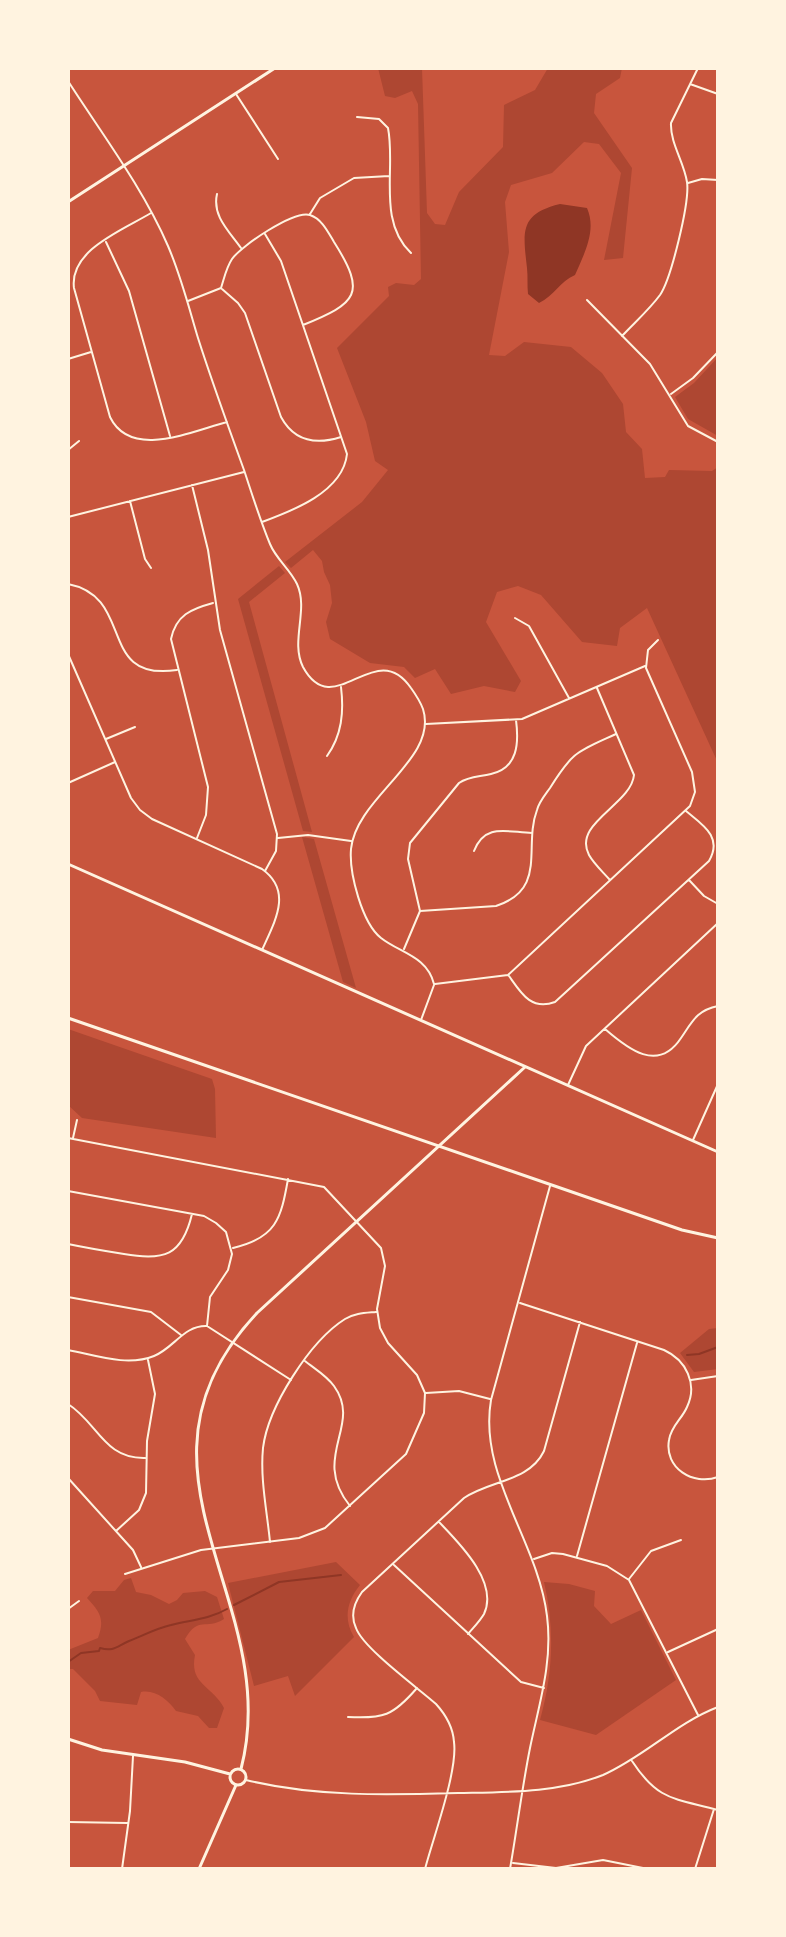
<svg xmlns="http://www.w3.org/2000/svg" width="786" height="1937" font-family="Cabin,sans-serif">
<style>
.green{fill:#ae4732}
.water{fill:#8f3625}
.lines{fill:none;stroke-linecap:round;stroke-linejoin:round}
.stream{stroke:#8f3625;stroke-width:2}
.minor{stroke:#fff3e0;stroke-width:2}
.tertiary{stroke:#fff3e0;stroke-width:3}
.primary{stroke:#fff3e0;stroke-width:3}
</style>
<rect width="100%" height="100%" fill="#c8553d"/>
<path class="green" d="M378,68h44l5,145 8,11 10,1 14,-33 44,-45 1,-42 31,-15 13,-22h74l-2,10 -24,16 -2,19 38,55 -9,90 -19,2 17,-87 -22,-29 -15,-2 -32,31 -41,12 -6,17 4,50 -20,103 16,1 19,-14 47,5 31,26 21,31 3,28 16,17 3,29 20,-1 4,-7 43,1 6,-4v296l-71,-155 -27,20 -3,18 -35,-4 -41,-47 -23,-9 -21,6 -11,30 35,59 -6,11 -31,-6 -33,8 -16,-25 -20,9 -11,-11 -34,-4 -40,-24 -4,-17 6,-19 -2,-18 -6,-13 -2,-11 -9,-11 -22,18 -6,-6 77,-60 26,-32 -13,-9 -9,-39 -29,-74 52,-52 -1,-9 8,-4 18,2 7,-6 -3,-175 -6,-13 -17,7 -10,-2z
M718,357v79l-30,-17 -13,-22 19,-14z
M279,566l6,7 -36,29 63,230 -9,-1 -65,-232z
M302,837l12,2 42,149 -13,-6z
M68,1029l144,50 3,10 1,49 -134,-20 -14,-13z
M718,1328v41l-24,3 -14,-19 29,-24z
M336,1562l24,23c-13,16 -17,34 -6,52l-59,59 -7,-20 -34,10 -26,-103z
M131,1578l5,14 15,3 18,9 8,-4 6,-7 22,-2 12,6 7,22c-19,12 -25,-4 -39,20l10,16c-6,30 17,30 29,53l-7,20h-8l-11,-12 -22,-5c-8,-11 -21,-22 -35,-19l-4,13 -37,-4 -5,-10 -22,-22h-5v-19l30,-12c7,-19 2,-26 -11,-40l6,-7h22l9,-11z
M544,1582l25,2 26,7 -1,15 17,18 30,-14 35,70 -80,55 -56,-15c13,-46 15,-91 4,-138z"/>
<path class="water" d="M560,204l27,4c10,23 -3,46 -12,67 -15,6 -21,21 -36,28l-11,-9c-1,-9 0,-17 -1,-26 -4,-36 -8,-54 33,-64z"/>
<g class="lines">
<path class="stream" d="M687,1355l12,-1 19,-7
M234,1605l45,-23 62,-7
M68,1662l13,-9 18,-2 1,-3c14,4 17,-2 29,-7 13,-5 28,-13 42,-16 19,-5 39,-6 56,-16"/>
<path class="minor" d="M68,81c34,53 75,107 100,165 13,30 21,62 30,92 14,44 30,88 46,132 8,24 16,50 26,74 6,15 20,25 27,40 12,26 -7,57 6,83 31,57 72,-32 108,21 5,7 9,13 12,21 16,50 -67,88 -72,140 -2,24 11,74 30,89 19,15 46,18 53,46
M690,84l28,10
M236,94l42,65
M357,117l22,2 9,9c8,40 -11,93 23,125
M688,183l14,-4 16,1
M217,194c-5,22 12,37 24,54
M151,213c-28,17 -82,37 -77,75l36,129c21,43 82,14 117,5
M310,214l10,-16 34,-20 35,-2
M106,242l23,49 41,145
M222,289l16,14 7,10 36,104c13,24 35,28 60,20
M587,300l63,64 38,62 30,16
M188,301l33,-13c3,-9 5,-20 11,-29 9,-13 62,-49 78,-44 12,4 18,17 24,27 33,52 23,61 -31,83
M622,336c12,-13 27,-26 38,-41 11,-16 30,-93 27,-113 -3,-20 -17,-39 -16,-59l27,-55
M68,359l23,-7
M671,394l22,-16 25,-26
M68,450l11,-9
M192,485l16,65 12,80 57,204 -1,17 -11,20
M130,501l15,58 6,9
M68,517l176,-45
M262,522c30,-11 81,-30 85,-68l-66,-193 -16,-27
M68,584c68,13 28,98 109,86
M515,618l14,8 40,72
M68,654l63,144 9,12 12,9 110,50c31,22 13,52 0,81
M597,688l37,87c-3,30 -62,48 -45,80 5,9 14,17 21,25
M426,724l96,-5 123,-53
M106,739l29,-12
M327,756c15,-21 17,-44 14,-69
M68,783l47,-21
M197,838l9,-23 2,-28 -37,-148c5,-24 20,-30 42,-36
M278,838l30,-3 43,6
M474,851c11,-28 32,-19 58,-18
M689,880l15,16 14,8
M420,911l76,-5c52,-17 27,-59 41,-96 2,-8 8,-15 13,-22 23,-37 27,-36 66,-54
M404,949l16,-38 -12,-52 2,-16 49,-60c10,-7 20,-6 32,-9 27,-6 28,-31 25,-54
M509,976c12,17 22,35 46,26l154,-141c14,-24 -6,-36 -23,-50
M435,984l73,-9 182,-169 5,-14 -3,-20 -46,-104 2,-18 10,-10
M421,1020l13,-35
M605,1029c23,20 53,44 76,9 11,-16 16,-28 37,-32
M568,1085l18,-39 132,-123
M68,1138l256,49 57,61 4,18 -8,43 3,19 8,15 29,32 8,18 -1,20 -18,41 -81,74 -26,10 -98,12 -76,24
M73,1138l4,-18
M693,1140l25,-56
M68,1191l136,25 12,7 10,9 6,22 -4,16 -18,27 -3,29
M68,1244c19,4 37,7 56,10 40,7 58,2 68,-40
M233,1248c43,-10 48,-29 55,-69
M68,1297l83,15 30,23
M520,1303l144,47c22,10 34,34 23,57 -5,12 -16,19 -18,33 -5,28 24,46 49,37
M68,1350c27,5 59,17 86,6 20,-8 30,-31 53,-30l84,54
M305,1361c10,8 22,15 29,25 29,40 -24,70 16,120
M691,1380l27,-4
M426,1393l33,-2 31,8
M68,1404c30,19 36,55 77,54
M68,1478l65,72 8,17
M439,1522c20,21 60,60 45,92 -4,7 -11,14 -16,20
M116,1531l23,-21 7,-17 1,-52 8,-47 -7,-34
M270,1542c-3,-31 -10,-63 -7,-94 5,-41 47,-107 82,-129 10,-6 20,-6 31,-7
M577,1556l60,-213
M534,1559l18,-6 11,1 44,12 22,14 69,135
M394,1565l127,117 23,6
M629,1579l22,-28 30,-11
M68,1609l11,-8
M668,1652l50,-23
M348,1717c35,2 45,-1 69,-29
M632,1761c26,40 42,37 86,49
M246,1780c69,17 142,15 212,13 48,-1 100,0 145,-18 41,-18 73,-52 115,-68
M68,1822l59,1
M513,1863l43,5 47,-8 45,9
M122,1869l8,-58 3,-55
M425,1869c8,-31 33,-98 29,-127 -1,-15 -8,-27 -18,-38 -18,-16 -73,-56 -80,-76 -6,-13 -2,-25 6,-36l102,-94c26,-18 65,-16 80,-47l36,-129
M510,1869c7,-40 12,-81 20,-121 9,-44 23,-86 17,-132 -9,-75 -69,-140 -56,-216l59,-214
M695,1869l19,-60"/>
<path class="tertiary" d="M68,202l207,-134
M68,864l650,288
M68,1739l34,11 83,12 45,12
M230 1777a8 8 0 1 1 16 0a8 8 0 1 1-16 0Z
M241,1769c44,-168 -132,-298 16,-456l268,-246
M199,1869l37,-84"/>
<path class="primary" d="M68,1018l614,212 36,8"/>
</g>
<rect width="786" height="1937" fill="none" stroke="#fff3e0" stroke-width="140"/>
</svg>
